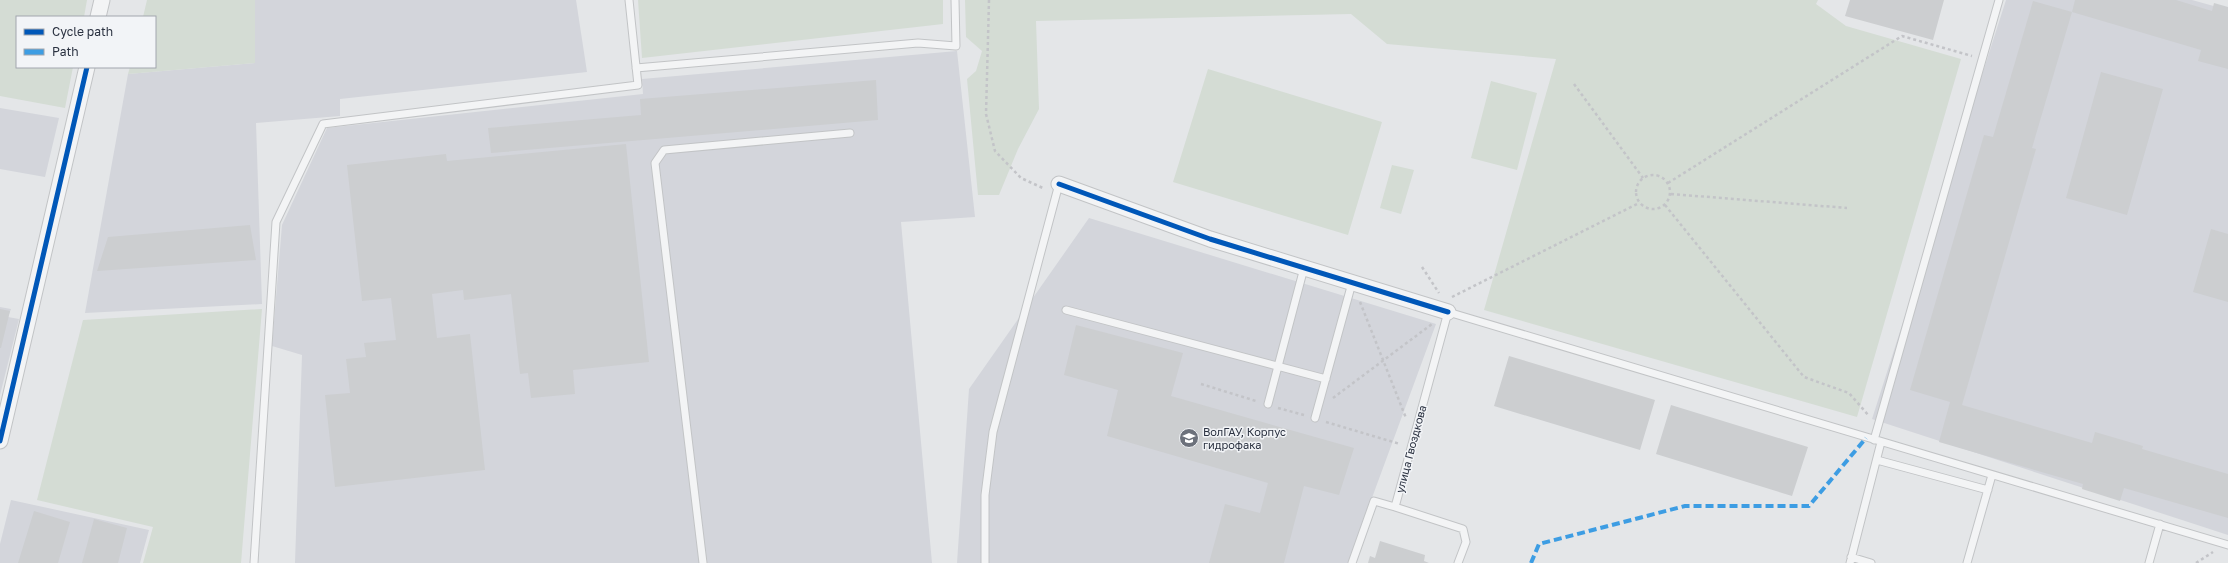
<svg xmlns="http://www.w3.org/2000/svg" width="2228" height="563" font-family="'Golos Text',sans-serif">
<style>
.built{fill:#d3d5db}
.green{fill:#d4dcd4}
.building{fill:#ccced0}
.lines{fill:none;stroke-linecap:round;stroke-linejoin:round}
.service-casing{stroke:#c2c4c6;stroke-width:9}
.minor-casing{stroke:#c2c4c6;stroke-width:17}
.path{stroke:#c3c4c8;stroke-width:2.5;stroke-dasharray:3 3;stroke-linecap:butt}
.service{stroke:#f3f4f5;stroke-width:7}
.minor{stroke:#f3f4f5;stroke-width:15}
.quiet{stroke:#3d9de3;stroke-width:4;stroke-dasharray:8 4;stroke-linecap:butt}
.cycleway-casing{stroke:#f2f4f7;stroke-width:8}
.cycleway{stroke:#0057b8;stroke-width:5}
.labels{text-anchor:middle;stroke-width:3;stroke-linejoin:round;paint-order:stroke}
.poi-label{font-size:11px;fill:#2b3241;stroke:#f2f4f7;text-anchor:start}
.street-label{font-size:11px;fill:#2b3241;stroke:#f2f4f7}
</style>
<rect width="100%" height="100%" fill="#e4e6e8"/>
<path class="built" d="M255,0h321l11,72 -247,27v17l-84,7 6,181 -177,9 43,-239 127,-11z
M2006,0h186l36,10v525l-356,-116z
M957,51l18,166 -74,5 31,341h-637l7,-208 -30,-9 10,-121 45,-97 316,-34 -1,-15z
M0,108l59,10 -14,59 -45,-8z
M1089,218l347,106 -88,239h-391l12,-174z
M0,307l11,2 -3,8 11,2 -19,76z
M11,500l138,30 -9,33h-140v-19z"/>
<path class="green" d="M0,0h87l-3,17h-67v50h56l-8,41 -65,-12z
M147,0h108v63l-127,11 2,-7h25v-50h-12z
M638,0h305v24l-301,34z
M965,0h853l-2,4 30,22 115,33 -104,358 -373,-107 72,-251 -169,-15 -36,-30 -315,7 3,88 -21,40 -19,46h-21l-11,-116 9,-8 6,-20 -16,-14z
M1208,69l174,53 -34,113 -175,-53z
M1491,81l46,12 -20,77 -46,-12z
M1392,165l22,5 -13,44 -21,-6z
M262,309l-21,254h-98l10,-36 -116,-27 46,-180z"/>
<path class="building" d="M1850,0h94l-11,40 -88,-24z
M2075,0h101l36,11 2,-8 14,4v62l-30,-8 3,-11 -129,-38 -40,136 4,1 -74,256 130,38 3,-11 48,14 -1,3 86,25v44l-104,-30 -4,13 -38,-12 1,-5 -144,-42 11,-40 -40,-12 74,-255 9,2 40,-136 39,11z
M2101,72l62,17 -36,126 -61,-17z
M876,80l2,40 -387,33 -3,-25 153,-13 -1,-16z
M626,144l23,218 -76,8 2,24 -44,4 -3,-25 -8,1 -9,-80 -47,6 -1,-10 -31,4 5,44 33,-4 15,136 -150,17 -10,-92 25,-2 -4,-34 20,-2 -2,-14 32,-3 -5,-42 -29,3 -15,-136 99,-11 1,7z
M250,225l6,35 -159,11 11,-34z
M2211,229l17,5v68l-35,-10z
M0,309l10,2 -9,37h-1z
M1076,325l107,28 -12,43 183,52 -15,47 -35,-9 -20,77h-75l16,-59 35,9 8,-30 -161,-47 11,-46 -54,-15z
M1509,356l146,44 -15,50 -146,-44z
M1671,405l137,42 -16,49 -136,-42z
M34,511l36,11 -12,41h-40z
M94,519l33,9 -9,35h-36z
M1380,541l45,14 -1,6 5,2h-61l2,-7 5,2z"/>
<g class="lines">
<defs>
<path id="service" d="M636,68l282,-25 38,3 -1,-46
M1066,310l260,69
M1268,404l36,-136
M1315,418l37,-135
M1874,440l125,-440
M1877,460l111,30
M1851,557l20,6
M254,563l22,-341 47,-98 315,-39 -9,-85
M703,563l-48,-400 9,-13 186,-17
M985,563v-68l8,-63 66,-248
M1352,563l22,-62 21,6
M1458,563l8,-21 -3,-13 -68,-22 53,-195 780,233
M1850,563l31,-121
M1967,563l25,-88
M2149,563l11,-39"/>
<path id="minor" d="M98,17l4,-17
M1059,184l151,55 238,73
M0,441l87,-374"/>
</defs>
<use href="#service" class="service-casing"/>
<use href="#minor" class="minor-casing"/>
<path class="path" d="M989,0l-3,114 9,37 26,27 24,11
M1574,84l69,94
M1636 192a17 17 0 1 1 34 0a17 17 0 1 1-34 0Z
M1668,183l234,-147 70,20
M1671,194l176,14
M1665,205l139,172 45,16 20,23
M1422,267l17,26
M1452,297l187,-94
M1360,302l46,116
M1201,384l55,17
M1333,398l99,-74
M1278,408l26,7
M1326,422l74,22
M2196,563l17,-11"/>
<use href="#service" class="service"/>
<use href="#minor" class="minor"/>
<path class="quiet" d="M1531,563l8,-19 146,-38h124l57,-68"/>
<defs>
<path id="cycleway" d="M1059,184l151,55 238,73
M0,441l87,-374"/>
</defs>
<use href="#cycleway" class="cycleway-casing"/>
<use href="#cycleway" class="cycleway"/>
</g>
<defs>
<symbol id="university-disc" viewBox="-11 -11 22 22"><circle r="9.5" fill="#6c717b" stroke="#f2f4f7"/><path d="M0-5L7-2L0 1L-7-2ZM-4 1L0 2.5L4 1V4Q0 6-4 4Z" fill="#fff"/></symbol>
</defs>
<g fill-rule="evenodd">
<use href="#university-disc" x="1178" y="427" width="22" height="22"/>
</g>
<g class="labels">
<g class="poi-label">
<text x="1203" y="436">ВолГАУ, Корпус<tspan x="1203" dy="13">гидрофака</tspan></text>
</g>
<g class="street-label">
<text transform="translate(1411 449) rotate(-75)" y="4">улица Гвоздкова</text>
</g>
</g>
<rect x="16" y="16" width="140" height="52" fill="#f2f4f7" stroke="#a2a6ae"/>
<rect x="24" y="29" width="20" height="6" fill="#0057b8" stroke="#a2a6ae"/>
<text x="52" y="36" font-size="12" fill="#2b3241">Cycle path</text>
<rect x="24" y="49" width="20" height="6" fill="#3d9de3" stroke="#a2a6ae"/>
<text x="52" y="56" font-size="12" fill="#2b3241">Path</text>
</svg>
